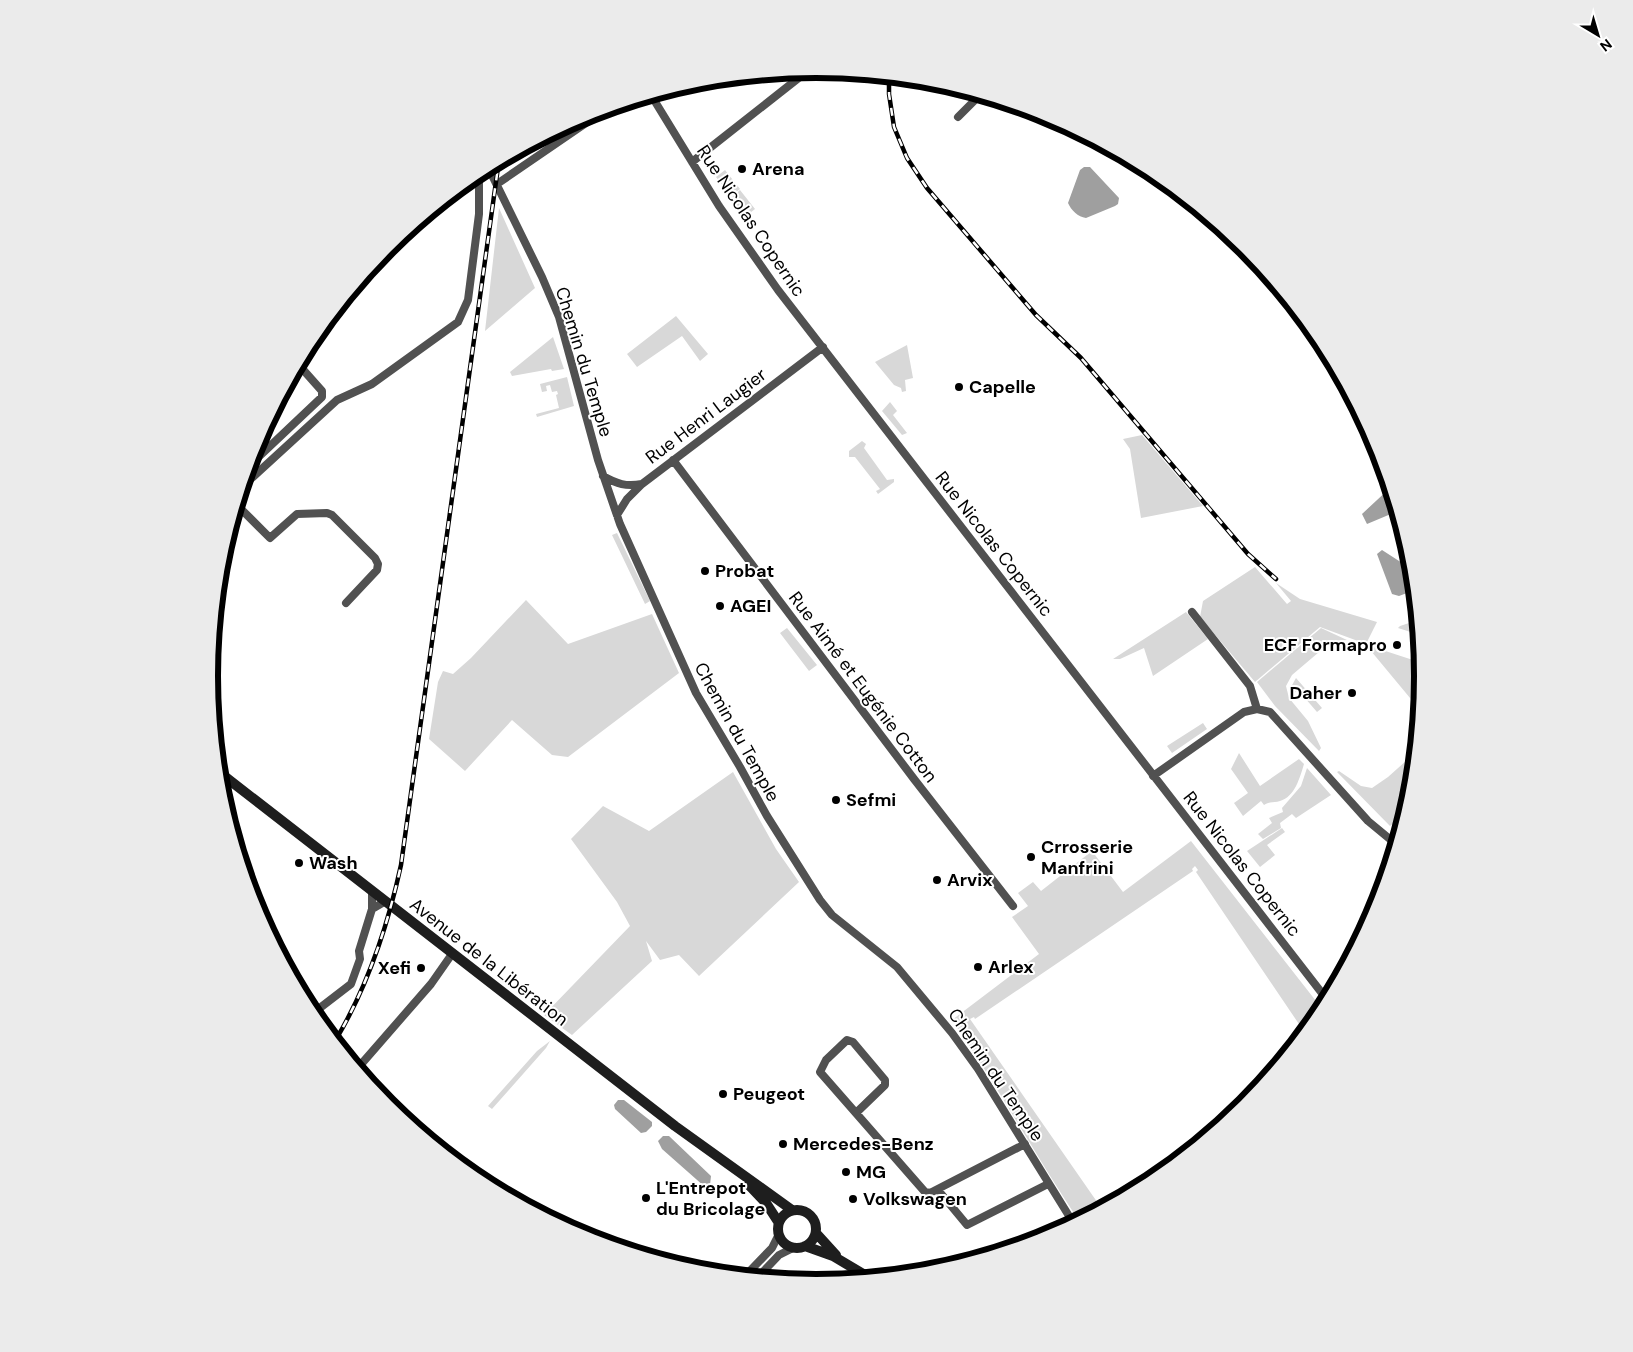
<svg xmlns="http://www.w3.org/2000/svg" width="1633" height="1352" font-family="'DM Sans',sans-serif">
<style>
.green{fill:#d8d8d8}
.water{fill:#9f9f9f}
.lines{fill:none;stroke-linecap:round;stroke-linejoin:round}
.minor{stroke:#515151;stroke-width:8}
.secondary{stroke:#1e1e1e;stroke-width:10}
.rail-casing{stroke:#000;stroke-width:4.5}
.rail{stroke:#fff;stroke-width:2.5;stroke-dasharray:8;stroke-linecap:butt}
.poi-dot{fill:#000;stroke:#fff;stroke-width:2}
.labels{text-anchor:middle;stroke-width:4;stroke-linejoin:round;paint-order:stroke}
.poi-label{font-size:18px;font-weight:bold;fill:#000;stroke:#fff;text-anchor:start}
.street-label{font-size:18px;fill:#000;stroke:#fff}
.rim{fill:none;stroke:#000;stroke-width:6}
</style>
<rect width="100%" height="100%" fill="#fff"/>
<path class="green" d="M725,170l15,19 -9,7 -15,-19z
M740,190l15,19 -9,7 -15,-18z
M499,208l36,80 -50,43z
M676,316l32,38 -8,7 -18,-25 -45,31 -10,-13z
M553,337l11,32 -12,2 -1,-2 -39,7 -2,-4z
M907,345l6,33 -8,2 1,11 -4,1 -1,-4 -7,-3 -19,-23z
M567,377l7,29 -37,11 -1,-3 23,-6 -3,-13 2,-1 -1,-3 -5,1 -2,-7 -4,1 1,5 -5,1 -2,-8z
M890,402l7,9 -4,4 14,18 -5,2 -20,-24z
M1142,435l61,71 -62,12 -11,-69 -7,-10z
M862,441l4,3 -2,4 23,32 7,-1v3l-16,12 -2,-3 4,-2 -25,-32h-6v-6z
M617,533l33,68 -5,3 -33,-69z
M1255,567l32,37 4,-3 -15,-18 24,16 77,23 -11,22 -46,-17 -65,55 -55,-65 3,-16z
M526,600l42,44 84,-30 27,59 -111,84 -16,-2 -40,-35 -47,51 -36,-32 9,-57 5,-11 10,3 18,-16z
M1186,612l22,27 -55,37 -9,-28 -24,11h-7z
M1418,620l2,15 -22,-7 2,-2z
M787,628l30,37 -8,6 -29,-38z
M1321,628l26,12 -15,1 -40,34 -6,11 3,12 19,23 13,27 -2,3 -44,-45 -18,-24z
M1370,646l43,14 10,8 -3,42 -49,-59z
M1296,678l26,30 -5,4 -19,-22 -5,4 -2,-7z
M1203,723l4,6 -35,24 -5,-7z
M1416,752l-4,43 -6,19 -16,12 -53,-54 2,-1 22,15 11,2 16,-11z
M1239,753l21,33 39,-27 5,5c-4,13 -9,33 -24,37 -6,2 -10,0 -16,4l-3,-4 -18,15 -9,-13 14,-10 -17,-24z
M1307,768l24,27 -35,23 -4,-4 -12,9 1,5 -18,11 -5,-5 14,-11 -3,-5 14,-6 -1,-4 19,-22z
M733,772l43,77 23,33 -100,94 -20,-21 -19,5 -14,-19 6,20 -80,74 -28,-20 86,-89 -13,-24 -46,-63 32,-33 46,25z
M1282,828l3,4 -18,13 8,10 -15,12 -13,-16z
M1191,841l132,169 -18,23 -109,-161 2,-2 -3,-4 -3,3 1,2 -218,148 -1,-2 -4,2 132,190 -23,12c-44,-66 -82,-136 -127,-201l87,-66 -27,-37 16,-11 -10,-13 15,-11 8,9 51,-40 31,41z
M550,1041l-4,7 -54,61 -4,-3 49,-55z"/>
<path class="water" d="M1084,167h6l29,31 -1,6 -3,2 -29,12c-8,-1 -15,-8 -18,-15l12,-33z
M1391,487l7,24 -31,13 -5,-10z
M1382,550l31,20 2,20 -16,6 -7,-2 -15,-40z
M618,1100h6l28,22v4l-6,6 -5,1 -26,-24 -1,-4z
M663,1136h6l42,40 -1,9 -5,2 -43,-38 -4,-8z"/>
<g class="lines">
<path class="minor" d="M651,95l68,111 59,84 550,711
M958,117l23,-23
M692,162l118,-93
M488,167l54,110 17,40 39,143 22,64 76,169 44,74 27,49 53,84 12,15 65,52 55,66 26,36 96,155
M497,184l111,-76
M673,460l241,319 99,127
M248,467l74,-70v-6l-24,-27
M603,476c14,8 23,11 39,8l181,-137
M242,487l95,-87 35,-16 86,-62 10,-22 11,-86v-38l6,-8
M237,505l33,33 27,-24 30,-1 5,2 43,43 3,6 -1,6 -31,33
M617,515l10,-16 15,-15
M1192,612l58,74 7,23
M1153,776l91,-64 13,-3 13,3 98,109 29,24
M372,909v-17
M312,1014l39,-30 9,-25 -1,-8 13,-42 12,-7
M357,1069l74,-85 21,-30
M856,1113l29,-28v-5l-32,-38 -6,-2 -21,20 -6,12 105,120 5,1 95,-49
M938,1190l29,35 81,-41
M745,1276l27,-28 7,-14
M758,1277l21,-22 14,-7"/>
<path class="secondary" d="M219,772l456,354 117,84
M748,1184l18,19 13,20
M778 1229a19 19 0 1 1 38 0a19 19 0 1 1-38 0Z
M816,1233l20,22
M805,1246l28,10 37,22"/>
<defs>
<path id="rail" d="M889,76v18l5,33 13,31 20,30 109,127 45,43 167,196 28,25
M335,1041c32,-53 53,-116 66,-176l98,-705"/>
</defs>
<use href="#rail" class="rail-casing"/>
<use href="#rail" class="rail"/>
</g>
<g class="poi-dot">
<circle cx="742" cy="169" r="5"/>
<circle cx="959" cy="387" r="5"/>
<circle cx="705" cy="571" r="5"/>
<circle cx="720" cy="606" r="5"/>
<circle cx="1397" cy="645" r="5"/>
<circle cx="1352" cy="693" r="5"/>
<circle cx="836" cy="800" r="5"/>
<circle cx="1031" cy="857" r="5"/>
<circle cx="299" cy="863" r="5"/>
<circle cx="937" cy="880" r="5"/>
<circle cx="978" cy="967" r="5"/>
<circle cx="421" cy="968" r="5"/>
<circle cx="723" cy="1094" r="5"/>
<circle cx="783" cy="1144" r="5"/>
<circle cx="846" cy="1172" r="5"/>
<circle cx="646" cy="1198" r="5"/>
<circle cx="853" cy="1199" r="5"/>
</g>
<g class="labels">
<g class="poi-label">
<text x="752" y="175">Arena</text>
<text x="969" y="393">Capelle</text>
<text x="715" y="577">Probat</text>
<text x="730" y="612">AGEI</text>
<text x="1387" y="651" text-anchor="end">ECF Formapro</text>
<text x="1342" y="699" text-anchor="end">Daher</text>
<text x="846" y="806">Sefmi</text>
<text x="1041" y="853">Crrosserie<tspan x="1041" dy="21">Manfrini</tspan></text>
<text x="309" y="869">Wash</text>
<text x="947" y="886">Arvix</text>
<text x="988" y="973">Arlex</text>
<text x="411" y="974" text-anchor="end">Xefi</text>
<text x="733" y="1100">Peugeot</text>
<text x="793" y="1150">Mercedes-Benz</text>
<text x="856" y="1178">MG</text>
<text x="656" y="1194">L'Entrepot<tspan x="656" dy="21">du Bricolage</tspan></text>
<text x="863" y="1205">Volkswagen</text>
</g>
<g class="street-label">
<text transform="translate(751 221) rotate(56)" y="6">Rue Nicolas Copernic</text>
<text transform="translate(584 362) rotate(73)" y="6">Chemin du Temple</text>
<text transform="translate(706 416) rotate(-37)" y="6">Rue Henri Laugier</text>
<text transform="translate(994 544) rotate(52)" y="6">Rue Nicolas Copernic</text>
<text transform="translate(863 687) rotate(53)" y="6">Rue Aimé et Eugénie Cotton</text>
<text transform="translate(737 732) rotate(61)" y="6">Chemin du Temple</text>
<text transform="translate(1242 864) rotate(52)" y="6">Rue Nicolas Copernic</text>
<text transform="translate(489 962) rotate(38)" y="6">Avenue de la Libération</text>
<text transform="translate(996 1075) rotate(56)" y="6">Chemin du Temple</text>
</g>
</g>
<path d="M0 0H1633V1352H0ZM218 676a598 598 0 1 1 1196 0a598 598 0 1 1-1196 0Z" fill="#ebebeb" fill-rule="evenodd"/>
<path class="rim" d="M218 676a598 598 0 1 1 1196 0a598 598 0 1 1-1196 0Z"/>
<g transform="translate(1598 35) rotate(142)" stroke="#ffffff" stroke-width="4" paint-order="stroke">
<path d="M0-4L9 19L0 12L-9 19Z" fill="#000000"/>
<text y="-8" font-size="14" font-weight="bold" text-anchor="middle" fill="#000000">N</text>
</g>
</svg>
